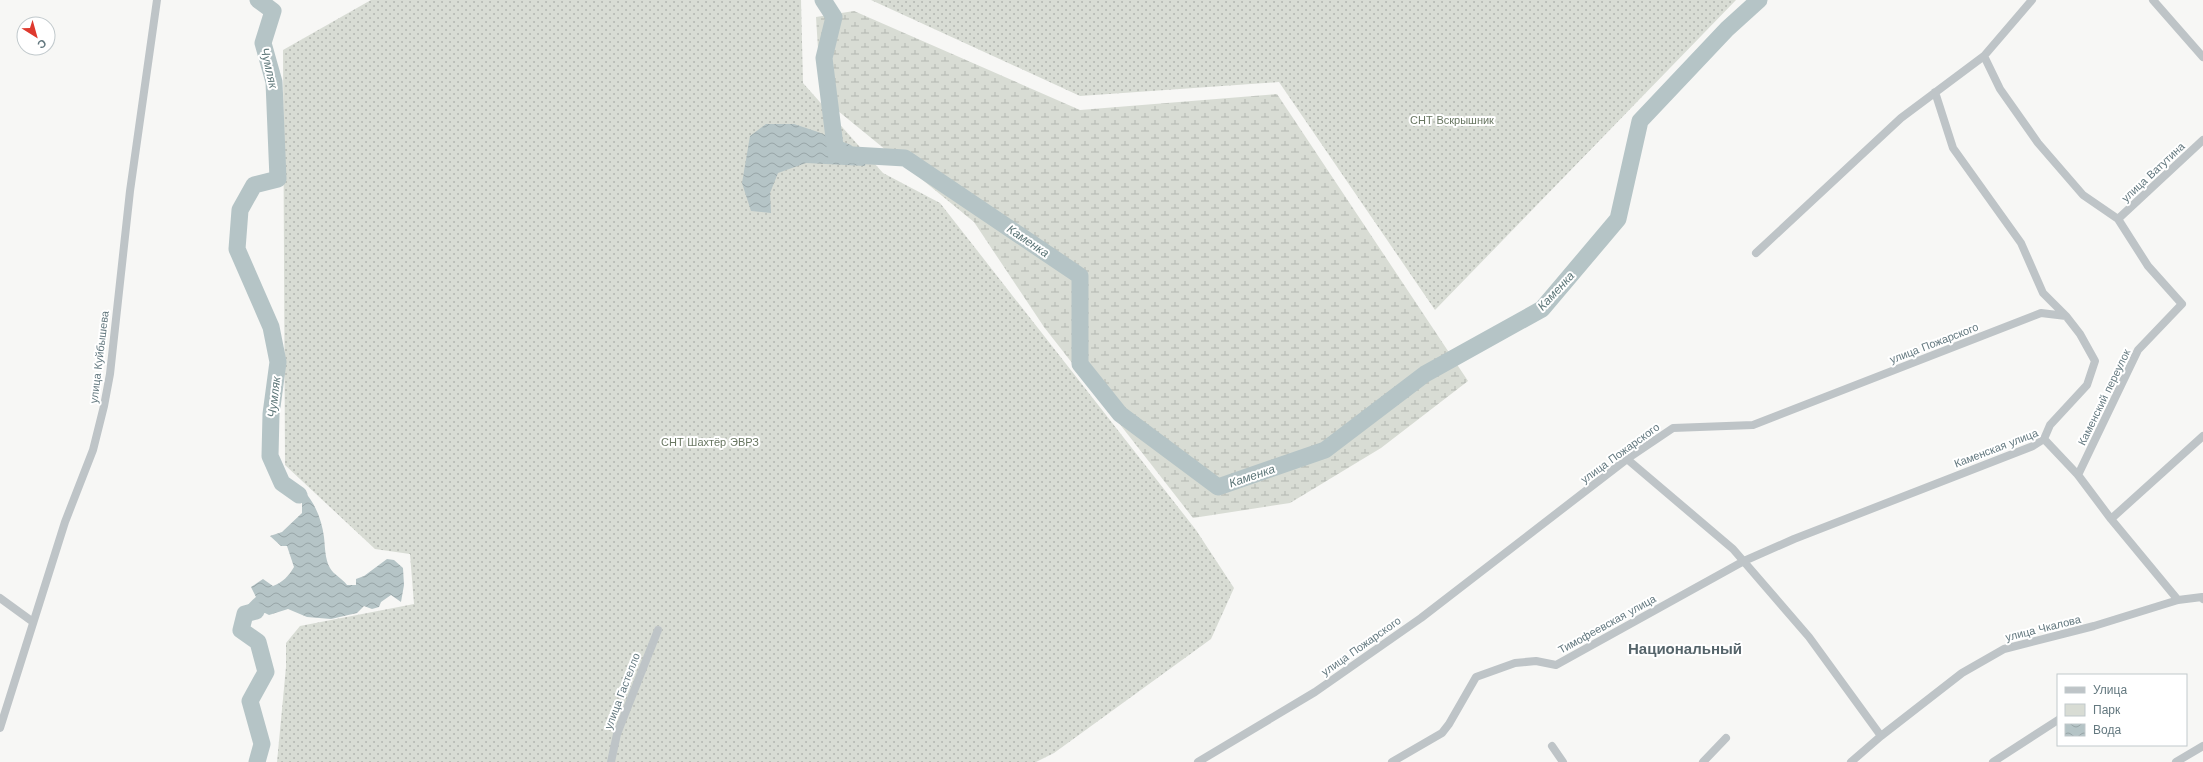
<svg xmlns="http://www.w3.org/2000/svg" width="2203" height="762" font-family="'Work Sans',sans-serif">
<style>
.green{fill:url(#green-dots)}
.wetland{fill:url(#wetland-marsh)}
.water{fill:url(#water-waves)}
.lines{fill:none;stroke-linecap:round;stroke-linejoin:round}
.river{stroke:#b5c4c6;stroke-width:17}
.street{stroke:#bec4c7;stroke-width:8}
.labels{text-anchor:middle;stroke-width:4;stroke-linejoin:round;paint-order:stroke}
.park-label{font-size:11px;fill:#697762;stroke:#fff}
.street-label{font-size:11px;fill:#63787f;stroke:#fff}
.water-label{font-size:12px;font-style:italic;fill:#5e7779;stroke:#fff}
.district-label{font-size:15px;font-weight:bold;fill:#55646a;stroke:#fff}
</style>
<defs>
<pattern id="green-dots" width="8" height="8" patternUnits="userSpaceOnUse"><rect width="8" height="8" fill="#d8dcd4"/><path d="M2 2h.1M6 6h.1" fill="none" stroke="#b3b7b1" stroke-width="1.8" stroke-linecap="round"/></pattern>
<pattern id="wetland-marsh" width="20" height="14" patternUnits="userSpaceOnUse"><rect width="20" height="14" fill="#d8dcd4"/><path d="M1 5h8M5 5V1M11 12h8M15 12V8" fill="none" stroke="#b3b7b1"/></pattern>
<pattern id="water-waves" width="16" height="10" patternUnits="userSpaceOnUse"><rect width="16" height="10" fill="#b5c4c6"/><path d="M0 5q4-4 8 0t8 0" fill="none" stroke="#97a4a6"/></pattern>
</defs>
<rect width="100%" height="100%" fill="#f7f7f5"/>
<path class="green" d="M371,0h430l2,83 80,90 57,30 256,327 38,58 -23,51 -157,114 -18,9h-759l9,-95v-24l14,-17 114,-22 -4,-50 -35,-5 -90,-84 -2,-415z
M871,0h865l-301,310 -156,-228 -199,14z"/>
<path class="wetland" d="M854,11l226,99 197,-16 191,287 -87,67 -91,55 -97,15 -149,-191 -70,-105 -153,-125 -5,-80z"/>
<path class="water" d="M766,124h28l24,8 33,13 15,16 -1,5 -59,-3 -28,10 -8,20 1,20 -20,-2 -9,-28 8,-47z
M285,479c24,8 36,35 39,58 1,9 1,23 6,31 4,7 12,10 17,17h9v-6l8,-3 23,-17 7,1 9,8 1,17 -3,17 -10,-7 -10,7 -2,5 -7,2 -8,-3 -7,7 -26,6 -24,-2 -19,-8 -19,6 -4,-2 -16,3 -3,9 -7,-1c2,-11 8,-20 17,-27l-5,-10 12,-8 10,7c10,-4 15,-9 21,-19l-7,-21h-6l-11,-10 12,-4 20,-19v-10l-19,-10 -8,-10z"/>
<g class="lines">
<path class="river" d="M258,0l15,11 -10,32 11,39 4,97 -24,6 -14,25 -3,39 34,78 7,35 -7,52 -1,42 12,27 17,12
M823,0l11,17 -10,41 12,96 69,4 175,118v88l40,50 98,73 107,-37 100,-76 117,-65 76,-90 22,-98 87,-92 32,-29
M256,611l-11,3 -4,16 17,12 8,30 -16,29 12,43 -5,18"/>
<path class="street" d="M2153,0l50,57
M1984,56l16,33 38,54 45,52 35,24 30,47 34,38 -44,46 -60,125
M1935,92l18,56 68,95 22,50 23,23
M2118,219l85,-79
M1756,253l145,-135 83,-62 48,-56
M1627,459l106,90 76,88 72,99
M2111,519l67,81
M0,598l33,24
M0,728l65,-206 28,-72 11,-44 6,-32 20,-183 27,-191
M1552,746l11,16
M611,762l6,-28 41,-104
M1198,762l117,-70 106,-74 206,-159 46,-31 80,-3 288,-112 25,3 14,18 15,27 -8,24 -37,40 -6,14
M1392,762l50,-29 7,-9 27,-47 39,-14 21,-2 20,4 188,-104 50,-22 239,-93 11,-7 34,36 33,44 92,-83
M1703,762l23,-24
M1851,762l30,-26 81,-63 42,-24 90,-23 84,-26 24,-3 1,2
M1993,762l65,-42
M2176,762l27,-16"/>
</g>
<g class="labels">
<g class="park-label">
<text x="1452" y="124">СНТ Вскрышник</text>
<text x="710" y="446">СНТ Шахтёр ЭВРЗ</text>
</g>
<g class="street-label">
<text transform="translate(2153 172) rotate(-43)" y="4">улица Ватутина</text>
<text transform="translate(1934 343) rotate(-21)" y="4">улица Пожарского</text>
<text transform="translate(99 357) rotate(-83)" y="4">улица Куйбышева</text>
<text transform="translate(2104 397) rotate(-64)" y="4">Каменский переулок</text>
<text transform="translate(1996 448) rotate(-21)" y="4">Каменская улица</text>
<text transform="translate(1620 453) rotate(-36)" y="4">улица Пожарского</text>
<text transform="translate(1607 624) rotate(-29)" y="4">Тимофеевская улица</text>
<text transform="translate(2043 628) rotate(-14)" y="4">улица Чкалова</text>
<text transform="translate(1361 646) rotate(-35)" y="4">улица Пожарского</text>
<text transform="translate(622 691) rotate(-69)" y="4">улица Гастелло</text>
</g>
<g class="water-label">
<text transform="translate(269 68) rotate(77)" y="4">Чумляк</text>
<text transform="translate(1028 241) rotate(34)" y="4">Каменка</text>
<text transform="translate(1556 291) rotate(-47)" y="4">Каменка</text>
<text transform="translate(274 397) rotate(-83)" y="4">Чумляк</text>
<text transform="translate(1252 476) rotate(-19)" y="4">Каменка</text>
</g>
<g class="district-label">
<text x="1685" y="654">Национальный</text>
</g>
</g>
<rect x="2057" y="674" width="130" height="72" fill="#ffffff" stroke="#c1c9cc"/>
<rect x="2065" y="687" width="20" height="6" fill="#bec4c7" stroke="#c1c9cc"/>
<text x="2093" y="694" font-size="12" fill="#63787f">Улица</text>
<rect x="2065" y="704" width="20" height="12" fill="#d8dcd4" stroke="#c1c9cc"/>
<text x="2093" y="714" font-size="12" fill="#63787f">Парк</text>
<rect x="2065" y="724" width="20" height="12" fill="url(#water-waves)" stroke="#c1c9cc"/>
<text x="2093" y="734" font-size="12" fill="#63787f">Вода</text>
<g transform="translate(36 36) rotate(143)"><circle r="19" fill="#ffffff" stroke="#c1c9cc"/>
<path d="M0-3L7 15L0 10L-7 15Z" fill="#de392e"/>
<text y="-6" font-size="11" font-weight="bold" text-anchor="middle" fill="#63787f">С</text>
</g>
</svg>
